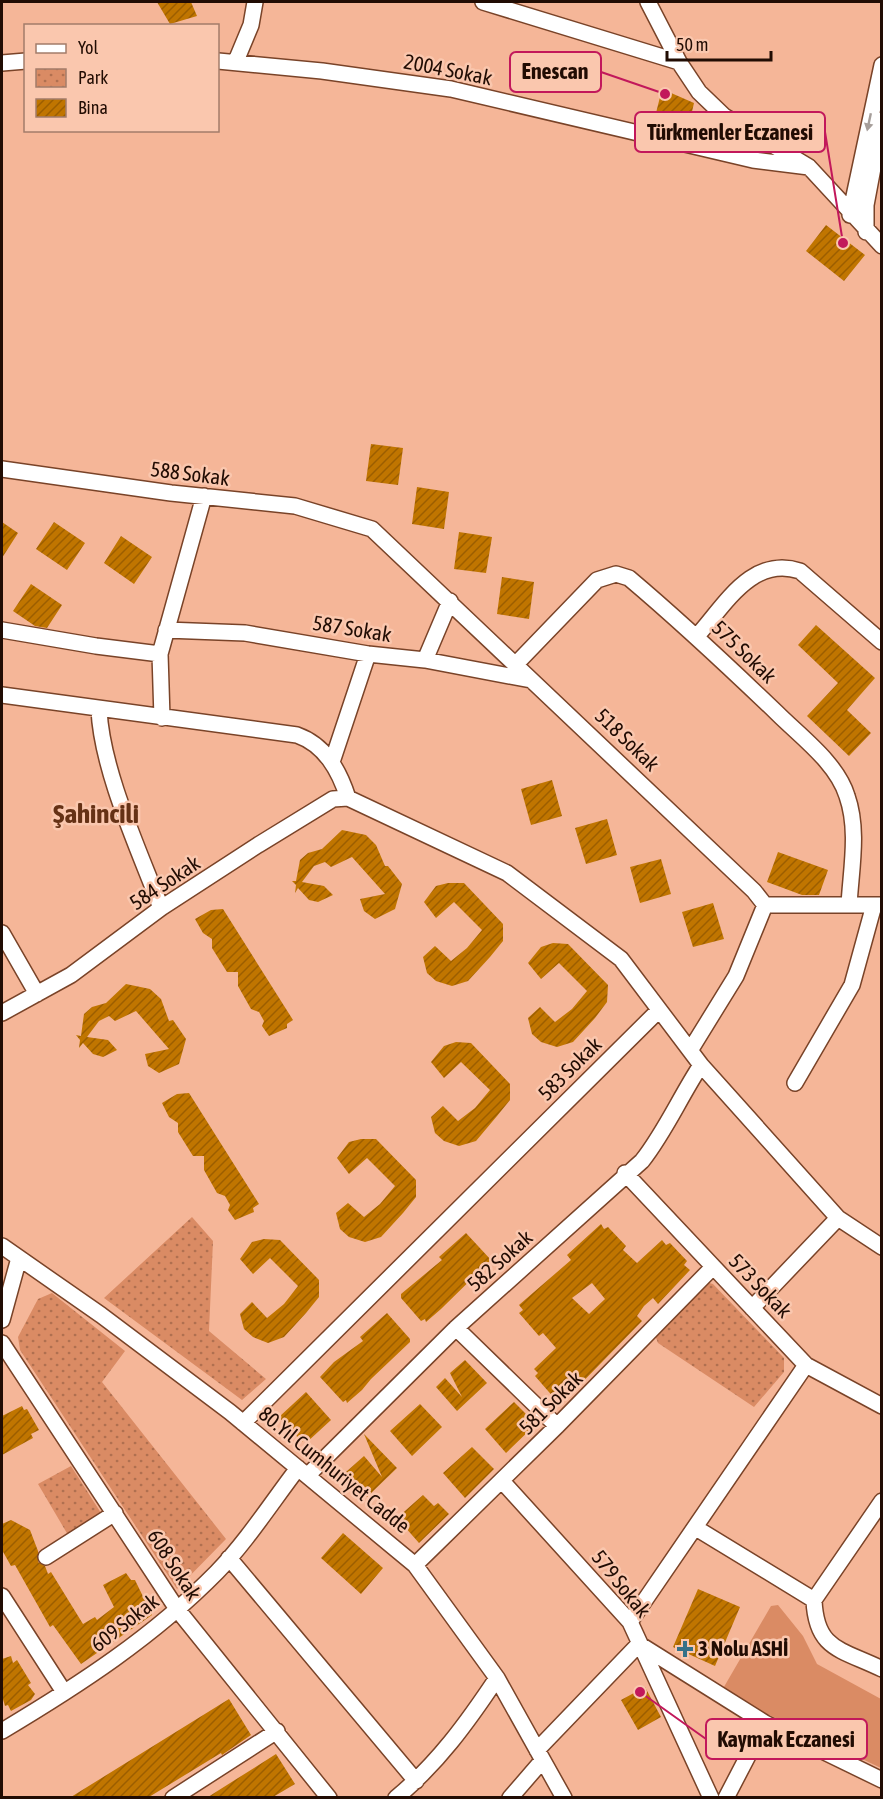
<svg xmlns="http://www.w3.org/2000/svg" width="883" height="1799" font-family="'Asap Condensed',sans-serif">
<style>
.grass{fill:#da8b64}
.park{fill:url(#park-dots)}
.building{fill:url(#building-hatch);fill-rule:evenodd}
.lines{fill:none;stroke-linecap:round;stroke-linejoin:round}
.minor-casing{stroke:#794328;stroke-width:18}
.minor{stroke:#fff;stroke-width:15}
.oneway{fill:#a69e9a}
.poi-dot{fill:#357188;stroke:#fac7ae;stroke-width:2}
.labels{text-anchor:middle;stroke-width:5;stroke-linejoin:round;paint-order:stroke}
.street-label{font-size:21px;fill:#210c03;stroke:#fac7ae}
.poi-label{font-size:21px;font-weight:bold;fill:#210c03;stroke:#fac7ae;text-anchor:start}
.district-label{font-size:27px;font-weight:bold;fill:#653115;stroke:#fac7ae}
.leader{fill:none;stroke:#c2185b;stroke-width:2}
.callout-dot{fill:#c2185b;stroke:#fac7ae;stroke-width:2}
.callout{fill:#fac7ae;stroke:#c2185b;stroke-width:2}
.callout-label{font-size:22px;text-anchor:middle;font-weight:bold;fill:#210c03}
</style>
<defs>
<pattern id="park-dots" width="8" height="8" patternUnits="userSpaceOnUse" patternTransform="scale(1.5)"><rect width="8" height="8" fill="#da8b64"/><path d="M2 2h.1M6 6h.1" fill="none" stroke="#b07050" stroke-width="1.8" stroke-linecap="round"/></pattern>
<pattern id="building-hatch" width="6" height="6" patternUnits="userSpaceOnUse" patternTransform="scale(1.5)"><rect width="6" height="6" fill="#c07500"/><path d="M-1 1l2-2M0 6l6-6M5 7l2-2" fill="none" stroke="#9c5e00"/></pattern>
</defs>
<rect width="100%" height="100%" fill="#f5b698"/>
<path class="grass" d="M778,1605l25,31 14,28 64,35v69l-160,-76 50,-86z"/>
<path class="park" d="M192,1217l21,24 -4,90 57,48 -24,21 -138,-102z
M706,1282l7,2 71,74v14l-30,35 -96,-64 -3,-8z
M52,1293l73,58 -23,31 124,157 -49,50 -157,-239 -2,-13 20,-38z
M71,1466l30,47 -33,22 -30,-51z"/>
<path class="building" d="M157,2h34l6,14 -27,8z
M662,89l32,14 -6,26 -33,-12z
M826,225l39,30 -21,26 -38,-30z
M371,444l32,4 -5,37 -32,-4z
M417,487l32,5 -5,37 -32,-5z
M2,522l16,11 -16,25z
M54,522l31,21 -18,27 -31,-21z
M459,532l33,5 -6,36 -32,-4z
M121,536l31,21 -18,27 -30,-21z
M502,577l32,5 -5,37 -32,-5z
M31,584l31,21 -15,23 -12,-2 -22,-15z
M816,625l59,53 -28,32 24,23 -22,23 -42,-40 31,-33 -40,-38z
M552,780l10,36 -31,9 -10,-36z
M607,819l10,36 -31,9 -11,-36z
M342,830l24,5 10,10 9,21h3l14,18 -7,25 -20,10 -11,-8 -4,-12 25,-5 -33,-37 -21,10 -6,-5 -11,4 -12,16 22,4 9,9 -15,7 -9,-2 -11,-12 -3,5 1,-8 -4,-4h4l4,-21 8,-7 14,-4z
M778,852l50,18 -9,25h-17l-35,-13z
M661,859l10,35 -31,9 -10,-36z
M448,883h16l39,41v17l-13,16 -22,24 -16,5 -16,-5 -9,-8 -4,-16 12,-11 16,15 16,-13 15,-18 -28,-28 -18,16 -12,-16 12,-16z
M713,903l11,36 -31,8 -11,-35z
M223,909l70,111 -6,4v4l-18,8 -7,-10 2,-5 -5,-9 -8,-3 -13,-23v-14h-11l-15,-24v-9l-9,-6 -8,-14 16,-9z
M553,943l15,1 40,41 -1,17 -12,16 -22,24 -16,5 -16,-5 -9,-8 -4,-16 12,-11 15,15 17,-13 15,-18 -28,-28 -18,16 -13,-16 13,-16z
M126,984l24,5 11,10 8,22 4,-1 13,19 -7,25 -20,9 -11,-7 -3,-12 24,-5 -33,-38 -21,10 -6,-5 -10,5 -12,16 21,3 9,10 -14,7 -10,-3 -10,-11 -4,5 1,-8 -4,-5 5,1 3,-22 8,-7 14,-4z
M456,1042l15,1 39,41v16l-13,16 -21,25 -17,5 -15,-5 -9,-8 -4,-16 12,-11 15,15 17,-13 15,-18 -29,-28 -17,16 -13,-16 13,-16z
M189,1093l70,111 -6,4 1,4 -19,8 -7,-10 2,-5 -5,-9 -8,-3 -13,-23v-14h-11l-15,-24v-9l-9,-6 -7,-14 15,-9z
M361,1139h15l40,41v17l-13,16 -22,24 -16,5 -16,-5 -9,-8 -4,-16 12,-10 16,14 16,-13 15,-18 -28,-28 -18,16 -12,-16 12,-16z
M601,1224l3,5 4,-2 18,19 -3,4 14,13 25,-23 4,5 4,-2 17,18 -3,4 6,5 -32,34 -5,-6 -9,8 -7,10 5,5 -79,81 -5,-5 -3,2 -20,-23 3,-3 -4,-4 22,-21 -13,-15 -4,3 -20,-23 4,-3 -4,-5 52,-45 -4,-5zM592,1283l13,16 -16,15 -17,-16z
M466,1233l25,27 -50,49 -15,13 -1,-3 -4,2 -20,-23v-4l41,-34 -3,-3z
M264,1239l16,1 39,40v17l-13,16 -22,24 -16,6 -15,-6 -9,-8 -4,-15 12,-12 15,16 17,-14 14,-18 -28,-28 -17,16 -13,-15 12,-17z
M387,1313l23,26v3l-39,37 -9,11 -15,13 -1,-3 -3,2 -23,-25 14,-15 29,-21 -3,-4z
M465,1360l22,23 -30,28 -21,-24 9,-9 17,19 -12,-24z
M306,1392l25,28 -25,23 -1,-4 -3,3 -23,-25z
M514,1402l22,22 -30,29 -21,-24z
M420,1404l22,23 -30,29 -22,-25z
M22,1406l2,4 3,-1 12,21 -8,4 2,4 -31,17v-39z
M364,1434l33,34 -30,29 -21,-25 18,-16 18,21z
M472,1447l22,22 -29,29 -22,-25z
M423,1495l11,11 4,-3 11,11 -30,29 -22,-25z
M11,1520l19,10 8,21v11l7,4 3,8 3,-2 32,52 12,-7 2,3 17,-13 -11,-22 23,-12 5,7h4l17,35 -71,49 -28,-39 -3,2 -35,-62 -4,1 -9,-16v-26z
M343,1533l40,35 -22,26 -40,-36z
M698,1589l42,18 -25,59 -42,-19z
M11,1656l2,7 4,-3 14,23 -3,2 7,9 -4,6 -20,11 -3,-6 -3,1 -3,-10v-37z
M645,1687l16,30 -23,13 -17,-30z
M229,1699l22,36 -29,20 -1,-2 -72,44h-78z
M276,1754l19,30 -22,13h-65z"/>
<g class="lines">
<defs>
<path id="minor" d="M483,2l196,60
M648,2l31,60 20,30 25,24 85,51 73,79
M218,61l104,10 129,18 302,71 56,7
M236,61l15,-36 4,-23
M2,63l24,-2
M850,215l32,-150
M866,232v-27l16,-85
M2,469l169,24 124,13 77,23 382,362 11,14h117
M2,630l94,16 64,8
M166,630l79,3 123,21 57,6 106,20
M697,636c28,-31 55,-81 103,-65l82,71
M425,660l25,-59
M516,664l81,-84 19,-6 13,4c51,43 100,89 148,135 24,24 60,50 70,83 12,34 4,73 2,109
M2,695l295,40c28,10 42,35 51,63
M99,710c3,61 40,140 62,198
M162,718l-2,-64 44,-158
M332,762l36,-108
M2,933l35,61
M2,1013l69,-38 90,-67 97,-63 75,-46 15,-1 159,75 114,86 80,106 137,153 44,29
M691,1049l45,-73 29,-71
M795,1083l57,-98 22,-80
M625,1173l181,192 76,41
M2,1246l99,69 129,97 185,153 82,113 67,120
M752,1308l86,-90
M2,1320l17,-62
M456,1328l101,98
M2,1343l175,266 152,189
M243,1423l416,-413
M308,1475l148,-147 186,-167c23,-29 38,-64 59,-96
M502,1481l128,141 81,176
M696,1528l118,72c2,50 27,49 68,69
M46,1557l69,-44
M229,1558l187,223
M415,1565l142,-139 156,-159
M2,1596l62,96
M814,1600l68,-99
M630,1622l176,-257
M2,1731c77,-46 151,-94 215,-159 30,-31 55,-70 81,-104
M537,1750l102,-106 126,79 117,57
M173,1798l104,-67
M396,1798c42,-35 71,-75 101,-120
M510,1798l32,-37
M726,1798l39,-75"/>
</defs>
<use href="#minor" class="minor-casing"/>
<use href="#minor" class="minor"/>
</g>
<defs><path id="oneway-solid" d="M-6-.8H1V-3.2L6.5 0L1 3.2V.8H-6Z" transform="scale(1.5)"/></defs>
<use class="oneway" href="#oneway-solid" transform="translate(869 122) rotate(102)"/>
<path class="poi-dot" d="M682 1640h6v6h6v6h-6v6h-6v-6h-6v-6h6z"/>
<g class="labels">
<g class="street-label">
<text transform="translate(448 70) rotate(11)" y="7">2004 Sokak</text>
<text transform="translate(190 474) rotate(7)" y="7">588 Sokak</text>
<text transform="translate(352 629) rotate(9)" y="7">587 Sokak</text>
<text transform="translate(744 652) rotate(44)" y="7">575 Sokak</text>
<text transform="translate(627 740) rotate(44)" y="7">518 Sokak</text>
<text transform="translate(165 883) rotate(-34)" y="7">584 Sokak</text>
<text transform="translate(570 1069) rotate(-45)" y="7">583 Sokak</text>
<text transform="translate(500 1261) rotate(-42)" y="7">582 Sokak</text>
<text transform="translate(760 1286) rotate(46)" y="7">573 Sokak</text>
<text transform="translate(551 1403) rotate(-45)" y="7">581 Sokak</text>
<text transform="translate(334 1470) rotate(39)" y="7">80.Yıl Cumhuriyet Cadde</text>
<text transform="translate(174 1565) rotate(57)" y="7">608 Sokak</text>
<text transform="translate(621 1584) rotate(51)" y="7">579 Sokak</text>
<text transform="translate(125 1623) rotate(-38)" y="7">609 Sokak</text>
</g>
<g class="poi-label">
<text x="698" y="1656">3 Nolu ASHİ</text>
</g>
<g class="district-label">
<text x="96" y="823">Şahincili</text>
</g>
</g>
<path class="leader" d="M665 94L601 72M843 243L825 132M640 1692L706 1739"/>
<g class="callout-dot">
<circle cx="665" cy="94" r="6"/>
<circle cx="843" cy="243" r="6"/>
<circle cx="640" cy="1692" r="6"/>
</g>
<g class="callout">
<rect x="510" y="52" width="91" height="40" rx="6"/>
<rect x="635" y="112" width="190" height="40" rx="6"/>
<rect x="706" y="1719" width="161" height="40" rx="6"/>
</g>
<g class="callout-label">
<text x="555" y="79">Enescan</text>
<text x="730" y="140">Türkmenler Eczanesi</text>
<text x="786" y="1747">Kaymak Eczanesi</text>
</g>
<rect width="883" height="1799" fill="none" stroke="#210c03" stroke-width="6"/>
<rect x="24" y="24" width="195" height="108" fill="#fac7ae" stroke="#a37c6a" stroke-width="1.5"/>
<rect x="36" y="44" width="30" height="9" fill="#ffffff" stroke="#a37c6a" stroke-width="1.5"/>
<text x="78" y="54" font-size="18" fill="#210c03">Yol</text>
<rect x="36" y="69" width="30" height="18" fill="url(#park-dots)" stroke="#a37c6a" stroke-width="1.5"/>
<text x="78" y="84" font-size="18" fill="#210c03">Park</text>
<rect x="36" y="99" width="30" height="18" fill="url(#building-hatch)" stroke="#a37c6a" stroke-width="1.5"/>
<text x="78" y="114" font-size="18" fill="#210c03">Bina</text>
<path d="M667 51v9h104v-9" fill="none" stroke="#210c03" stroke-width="3"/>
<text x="676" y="51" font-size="18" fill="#210c03" stroke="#fac7ae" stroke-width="4.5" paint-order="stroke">50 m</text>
</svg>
